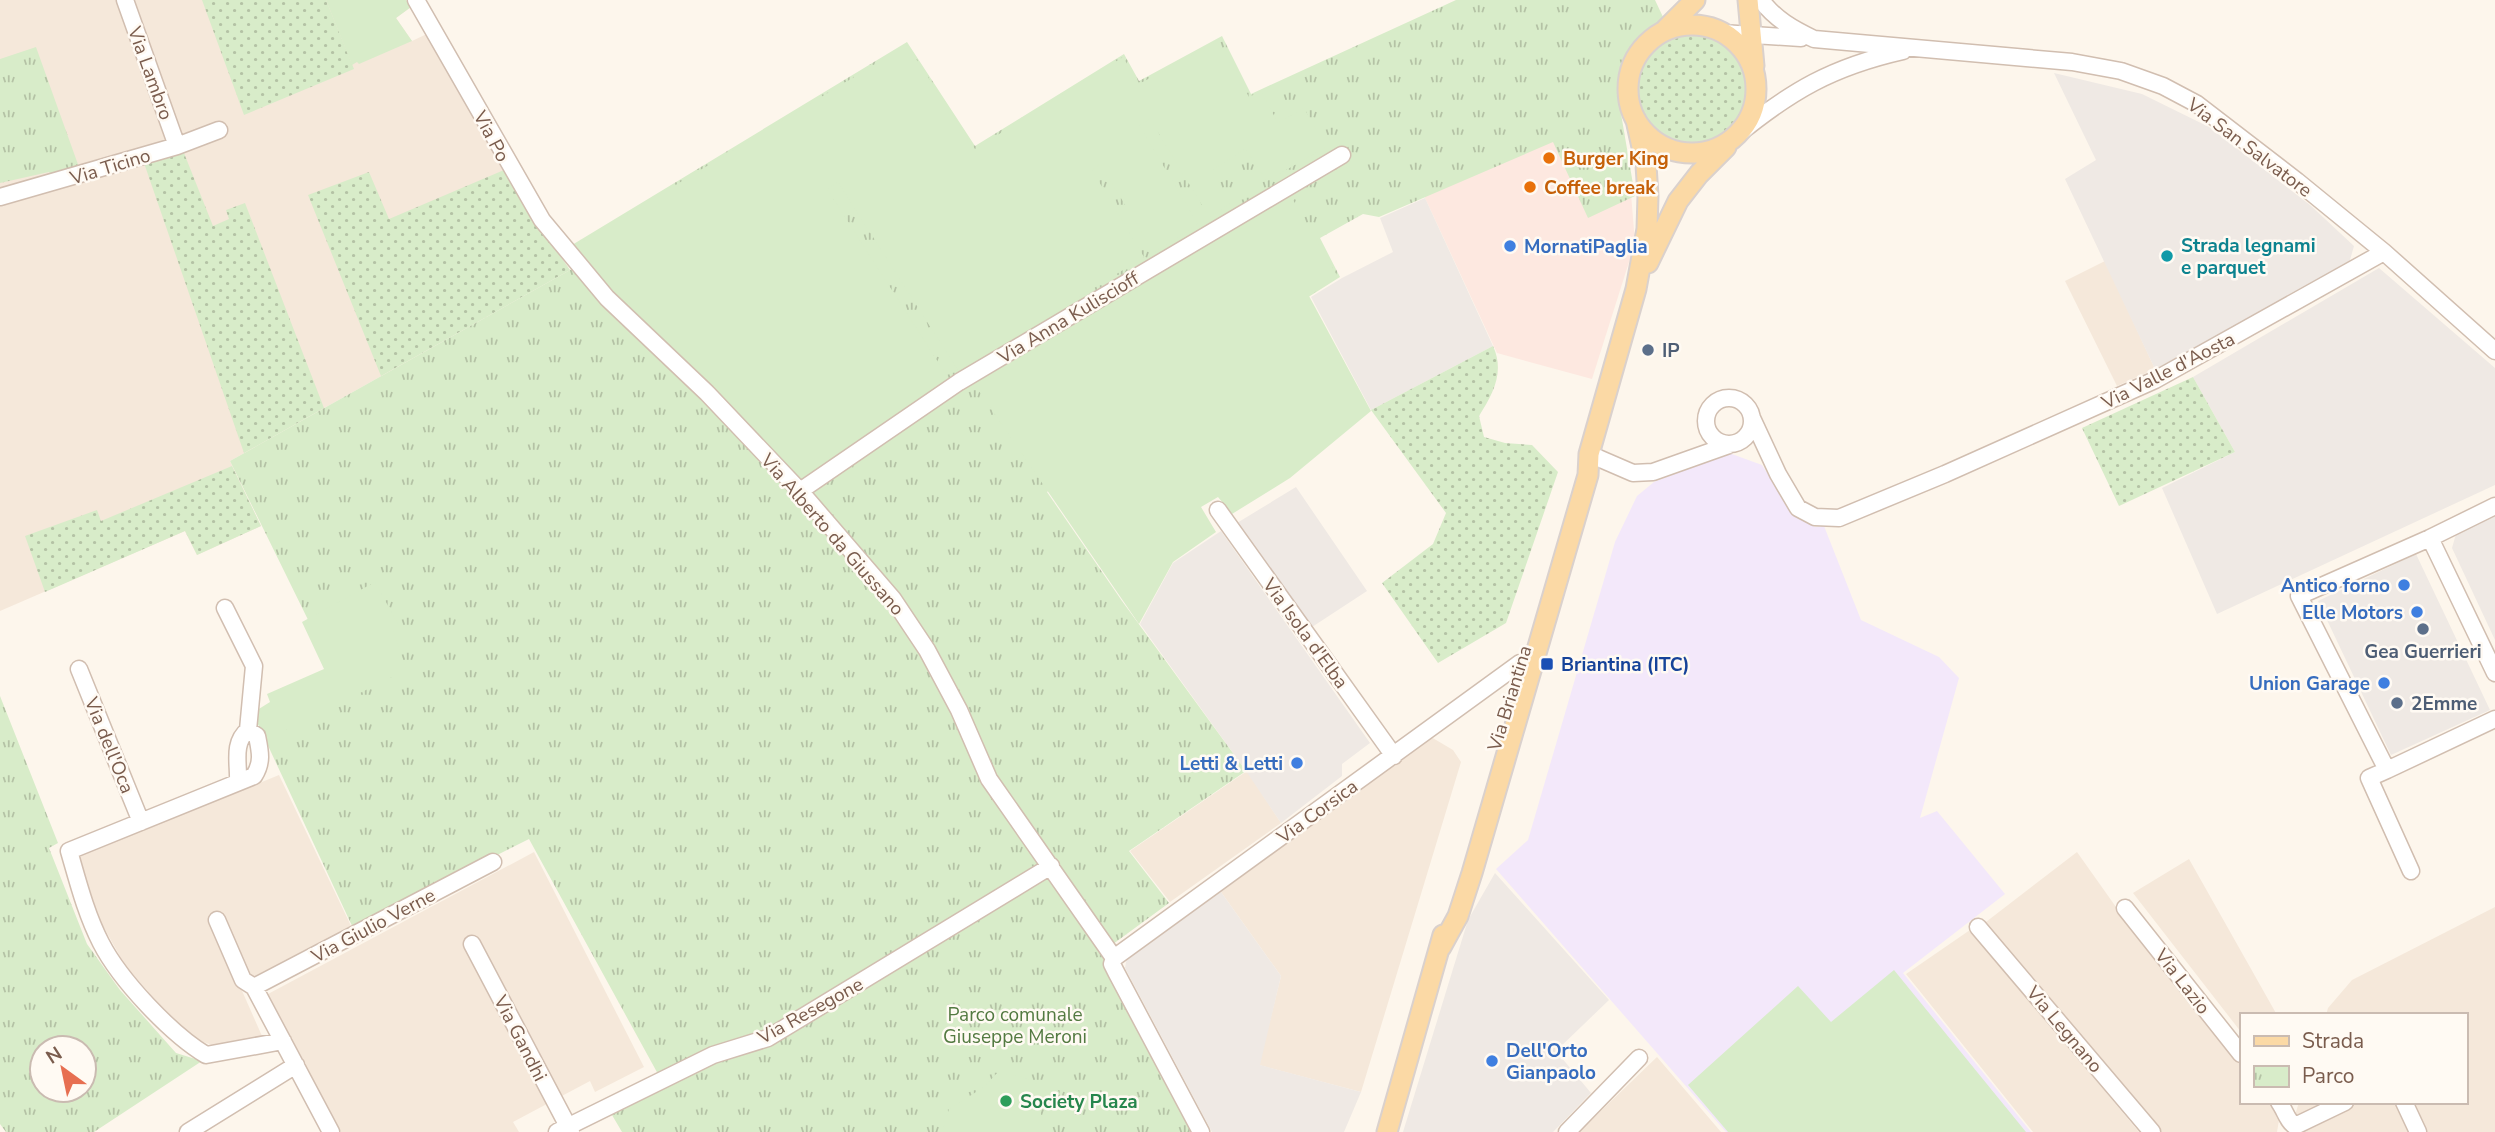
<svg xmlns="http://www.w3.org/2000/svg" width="2495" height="1132" font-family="'Nunito Sans',sans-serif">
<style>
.residential{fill:#f5e8da}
.commercial{fill:#fde8e0}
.industrial{fill:#efe9e4}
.education{fill:#f3e8fa}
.grass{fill:url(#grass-dots)}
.park{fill:url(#park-tufts);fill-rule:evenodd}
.garden{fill:#d8ecc9}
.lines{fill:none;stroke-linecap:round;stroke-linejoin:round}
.minor-casing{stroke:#d1beb0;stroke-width:19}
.major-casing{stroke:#dad1cd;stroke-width:23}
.minor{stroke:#fff;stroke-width:16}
.major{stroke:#fbd9a5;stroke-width:19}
.food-dot{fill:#e8710a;stroke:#fffaf3;stroke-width:2.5}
.shop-dot{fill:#3f7fe0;stroke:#fffaf3;stroke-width:2.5}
.culture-dot{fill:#0f9aa8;stroke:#fffaf3;stroke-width:2.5}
.service-dot{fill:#5c6f8a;stroke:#fffaf3;stroke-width:2.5}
.transit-dot{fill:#1a4fb4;stroke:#fffaf3;stroke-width:2.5}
.leisure-dot{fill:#2e9e5b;stroke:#fffaf3;stroke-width:2.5}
.labels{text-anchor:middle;stroke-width:5;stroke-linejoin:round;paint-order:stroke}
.street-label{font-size:19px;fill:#7a5c4d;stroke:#fffaf3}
.food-label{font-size:19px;font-weight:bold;fill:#c56008;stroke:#fffaf3;text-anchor:start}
.culture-label{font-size:19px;font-weight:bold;fill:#0d838f;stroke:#fffaf3;text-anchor:start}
.shop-label{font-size:19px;font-weight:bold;fill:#366cbe;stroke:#fffaf3;text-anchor:end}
.service-label{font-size:19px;font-weight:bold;fill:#4e5e75;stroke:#fffaf3;text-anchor:start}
.transit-label{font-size:19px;font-weight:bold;fill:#164399;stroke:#fffaf3;text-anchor:start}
.park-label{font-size:19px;fill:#537a41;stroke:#fffaf3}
.leisure-label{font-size:19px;font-weight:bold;fill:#27864d;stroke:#fffaf3;text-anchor:start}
</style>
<defs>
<pattern id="grass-dots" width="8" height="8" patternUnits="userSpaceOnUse" patternTransform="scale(1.75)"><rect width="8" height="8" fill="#d8ecc9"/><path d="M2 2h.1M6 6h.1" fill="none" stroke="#b4c2a5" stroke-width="1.8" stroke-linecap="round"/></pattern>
<pattern id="park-tufts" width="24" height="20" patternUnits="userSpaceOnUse" patternTransform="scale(1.75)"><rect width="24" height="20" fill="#d8ecc9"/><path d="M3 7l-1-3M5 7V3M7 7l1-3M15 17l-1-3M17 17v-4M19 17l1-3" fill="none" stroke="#b4c2a5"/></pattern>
</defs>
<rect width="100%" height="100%" fill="#fdf6ec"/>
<path class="residential" d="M0,0h406l5,7 -15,11 16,23 19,-9 78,147 61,91 -340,191 31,65 -64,29 -12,-24 -185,80z
M2105,261l50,108 -38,17 -52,-105z
M1431,737l22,13 8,12 -100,330 -102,-27 22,-89 -60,-84z
M1247,771l34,52 -111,79 -40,-51z
M279,775l73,153 -113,56 23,52 -50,9 -23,-8 -63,-70 -27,-48 -24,-61z
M534,852l110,215 -49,25 -5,-11 -77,41 6,10h-178l-73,-138z
M2077,852l39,55 125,158v37h30l9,12 -3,18h-117l-178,-207z
M2189,859l88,156h-36v17l-108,-139z
M2495,907v225h-205l9,-30h166v-87h-139l2,-7 24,-28z
M1970,930l169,202h-106l-127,-158z
M1657,1057l64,75h-142z"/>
<path class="commercial" d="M1551,76l78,93 6,74 -43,136 -95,-26 -72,-155v-52z"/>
<path class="industrial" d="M2054,73l88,21 67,33 101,78 44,41 -6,21 -193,102 -90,-190 31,-19z
M1425,198l68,148 -122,64 -60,-113 31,-19 51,-26 -13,-34z
M2379,268l116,100v117l-278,129 -55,-126 73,-36 -42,-75z
M1296,487l71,104 -55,36 -75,-104z
M2495,512v128l-43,-92 4,-14z
M1221,531l149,212 -28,21v12l-61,47 -35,-52 -106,-147 33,-61z
M2416,554l74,156 -99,45 -73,-154z
M1495,873l114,127 -53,51 35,42 -38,39h-150l65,-212z
M1221,892l60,84 -21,89 101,27 -17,40h-132l-87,-164 2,-11z"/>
<path class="education" d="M1729,453l33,12 29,45 24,17 9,-1 37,94 78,37 20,21 -39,140 17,-7 68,83 -102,79 128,159h-305l-230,-263 32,-29 87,-298 22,-46 17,-14z"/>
<path class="grass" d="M202,0h124l28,69 -110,46z
M1637 89a55 55 0 1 1 110 0a55 55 0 1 1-110 0Z
M182,148l31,78 16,-7 -3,-9 19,-7 79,205 -80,45 -100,-290z
M504,170l19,33 47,67 -189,106 -73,-181 61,-23 20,47z
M1493,346c12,26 0,48 -14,70l5,21 21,6 27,2 26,27 -52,151 -68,40 -56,-80 51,-39 13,-31 -75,-103z
M2193,377l42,75 -116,54 -37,-78z
M232,466l29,60 -64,29 -12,-24 -140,61 -20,-56 72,-26 4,11z"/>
<path class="park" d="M1456,0h199l8,17 -33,33 -13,40 18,106 -47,22 -35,-76 -174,75 -16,-3 -43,24 20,39 -176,111 -117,104 75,109 124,170 -117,80 40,52 -60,44 84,185h-571l-10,-17 52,-30 -135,-246 -176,89 -96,-206v-9l80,-39 -23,-42 -84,-171 349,-196 -12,-17 340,-206 68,104 149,-92 15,27 83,-45 29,58z
M36,47l44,123 -26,7 -5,-5 -49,11v-124z
M0,696l58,147 -9,5 38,96 33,46 56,63 26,8 -108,71h-88l-6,-8zM42,1048h42v42h-42z"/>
<path class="garden" d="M326,0h80l5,7 -15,11 16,23 -53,23 -2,-2 -5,3z
M1217,41l32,56 12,-6 17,32 26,-15 22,39 -59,34 -22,-32 -33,21 19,33 -22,14 -59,-98 -11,6 59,99 -44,28 -54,-88 -8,6 52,87 -185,115 -121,-190 -11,7 122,190 -147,102 -90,-93 -100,-94 -39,-47 334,-202 68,104 148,-92 16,27z
M1289,193l49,84 -29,19 62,115 -81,67 -58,36 -14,-17 -17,10 15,25 -43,30 -34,62 -167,-243z
M375,582l23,42 -6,4 14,42 -140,70 -12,-25v-3l16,-10 -3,-8 57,-25 -22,-47z
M1894,970l132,162h-298l-40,-47 110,-99 33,36z
M996,1074c21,0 39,4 53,20l8,-5 3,5 -20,14 4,24h-102l7,-23 35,-22z"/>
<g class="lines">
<defs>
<path id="minor" d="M125,0l52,146
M416,0l126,220 65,78 100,95 93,98 93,108 34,51 32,60 30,69 125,179 -2,6 4,8 85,160
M1761,0c14,19 32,29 53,39l258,23 49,9 42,15 34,18 100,77 87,71 111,99
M1722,33l79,5
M1736,136c55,-45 96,-69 167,-85
M0,197l177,-51 42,-16
M1706 421a23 23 0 1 1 46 0a23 23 0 1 1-46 0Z
M1752,418l26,56 20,34 17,9 24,1 106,-44 210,-94 229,-128
M1589,454l44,19 20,-1 76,-27
M800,491l159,-109 383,-227
M2495,506l-65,32 65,135
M1218,510l176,246
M2430,538l-131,58 88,174 108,-51
M225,608l29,58 -6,64
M79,669l62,153
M2387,770l-18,8 42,93
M238,782c1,-18 -6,-39 10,-52l9,6c3,15 6,26 -3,40l-185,75c9,31 17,63 32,92 19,37 70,91 105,112l77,-14
M2125,908l116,146
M217,920l26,60 11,7
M1978,927l174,205
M472,944l99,188
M1114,958l406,-295
M2279,1102c6,8 8,19 16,24l50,-24
M2404,1102l14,30
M188,1132l108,-67
M331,1132l-77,-145 239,-125
M557,1132l156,-77 55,-17 283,-172
M1567,1132l72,-74"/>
<path id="major" d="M1748,0l6,66
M1628 89a64 64 0 1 1 128 0a64 64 0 1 1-128 0Z
M1666,29l29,-29
M1648,263l30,-62 21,-27 27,-27
M1441,947l17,-31 14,-43 116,-398 1,-21 47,-165 11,-60 1,-33 -2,-31 -10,-45
M1387,1132l56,-197"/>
</defs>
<use href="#minor" class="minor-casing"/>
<use href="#major" class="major-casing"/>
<use href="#minor" class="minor"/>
<use href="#major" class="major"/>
</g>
<g class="food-dot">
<circle cx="1549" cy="158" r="7"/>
<circle cx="1530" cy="187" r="7"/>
</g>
<g class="shop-dot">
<circle cx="1510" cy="246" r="7"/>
<circle cx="2404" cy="585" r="7"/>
<circle cx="2417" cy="612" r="7"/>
<circle cx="2384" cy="683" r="7"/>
<circle cx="1297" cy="763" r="7"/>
<circle cx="1492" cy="1061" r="7"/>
</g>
<circle class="culture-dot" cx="2167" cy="256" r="7"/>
<g class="service-dot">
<circle cx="1648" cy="350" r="7"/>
<circle cx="2423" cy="629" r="7"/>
<circle cx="2397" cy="703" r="7"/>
</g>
<rect class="transit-dot" x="1540" y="657" width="14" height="14" rx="3.5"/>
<circle class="leisure-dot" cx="1006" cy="1101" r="7"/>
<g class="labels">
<g class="street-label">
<text transform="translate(151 73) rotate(70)" y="7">Via Lambro</text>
<text transform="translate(492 136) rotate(62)" y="7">Via Po</text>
<text transform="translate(2250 147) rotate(37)" y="7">Via San Salvatore</text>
<text transform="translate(110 166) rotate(-17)" y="7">Via Ticino</text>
<text transform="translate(1068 317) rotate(-31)" y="7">Via Anna Kuliscioff</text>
<text transform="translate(2168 370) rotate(-27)" y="7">Via Valle d'Aosta</text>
<text transform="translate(833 534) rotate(49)" y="7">Via Alberto da Giussano</text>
<text transform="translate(1306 633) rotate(54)" y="7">Via Isola d'Elba</text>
<text transform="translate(1509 698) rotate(-73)" y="7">Via Briantina</text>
<text transform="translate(110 745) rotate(68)" y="7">Via dell'Oca</text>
<text transform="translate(1317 811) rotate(-36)" y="7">Via Corsica</text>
<text transform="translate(373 925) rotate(-28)" y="7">Via Giulio Verne</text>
<text transform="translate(2183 981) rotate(52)" y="7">Via Lazio</text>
<text transform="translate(810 1010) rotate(-29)" y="7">Via Resegone</text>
<text transform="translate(2065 1029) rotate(50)" y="7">Via Legnano</text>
<text transform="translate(521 1038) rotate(63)" y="7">Via Gandhi</text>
</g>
<g class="food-label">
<text x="1563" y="165">Burger King</text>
<text x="1544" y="194">Coffee break</text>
</g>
<g class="culture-label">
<text x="2181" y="252">Strada legnami<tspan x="2181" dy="22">e parquet</tspan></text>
</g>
<g class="shop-label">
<text x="1524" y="253" text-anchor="start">MornatiPaglia</text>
<text x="2390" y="592">Antico forno</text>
<text x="2403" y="619">Elle Motors</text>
<text x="2370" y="690">Union Garage</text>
<text x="1283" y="770">Letti &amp; Letti</text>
<text x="1506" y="1057" text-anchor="start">Dell'Orto<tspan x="1506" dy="22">Gianpaolo</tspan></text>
</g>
<g class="service-label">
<text x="1662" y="357">IP</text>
<text x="2423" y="658" text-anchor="middle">Gea Guerrieri</text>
<text x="2411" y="710">2Emme</text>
</g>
<g class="transit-label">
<text x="1561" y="671">Briantina (ITC)</text>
</g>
<g class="park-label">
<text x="1015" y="1021">Parco comunale<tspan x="1015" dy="22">Giuseppe Meroni</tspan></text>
</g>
<g class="leisure-label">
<text x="1020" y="1108">Society Plaza</text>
</g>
</g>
<rect x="2240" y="1013" width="228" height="91" fill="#fffaf3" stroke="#cabbb1" stroke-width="2"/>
<rect x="2254" y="1036" width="35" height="10" fill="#fbd9a5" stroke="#cabbb1" stroke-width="2"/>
<text x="2302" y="1048" font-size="21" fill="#7a5c4d">Strada</text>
<rect x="2254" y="1066" width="35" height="21" fill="url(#park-tufts)" stroke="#cabbb1" stroke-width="2"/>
<text x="2302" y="1083" font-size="21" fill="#7a5c4d">Parco</text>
<g transform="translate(63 1069) rotate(327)"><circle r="33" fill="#fffaf3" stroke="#cabbb1" stroke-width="2"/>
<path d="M0-5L12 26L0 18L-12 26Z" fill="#e76f51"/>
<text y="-10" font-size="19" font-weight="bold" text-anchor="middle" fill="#7a5c4d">N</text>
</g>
</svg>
